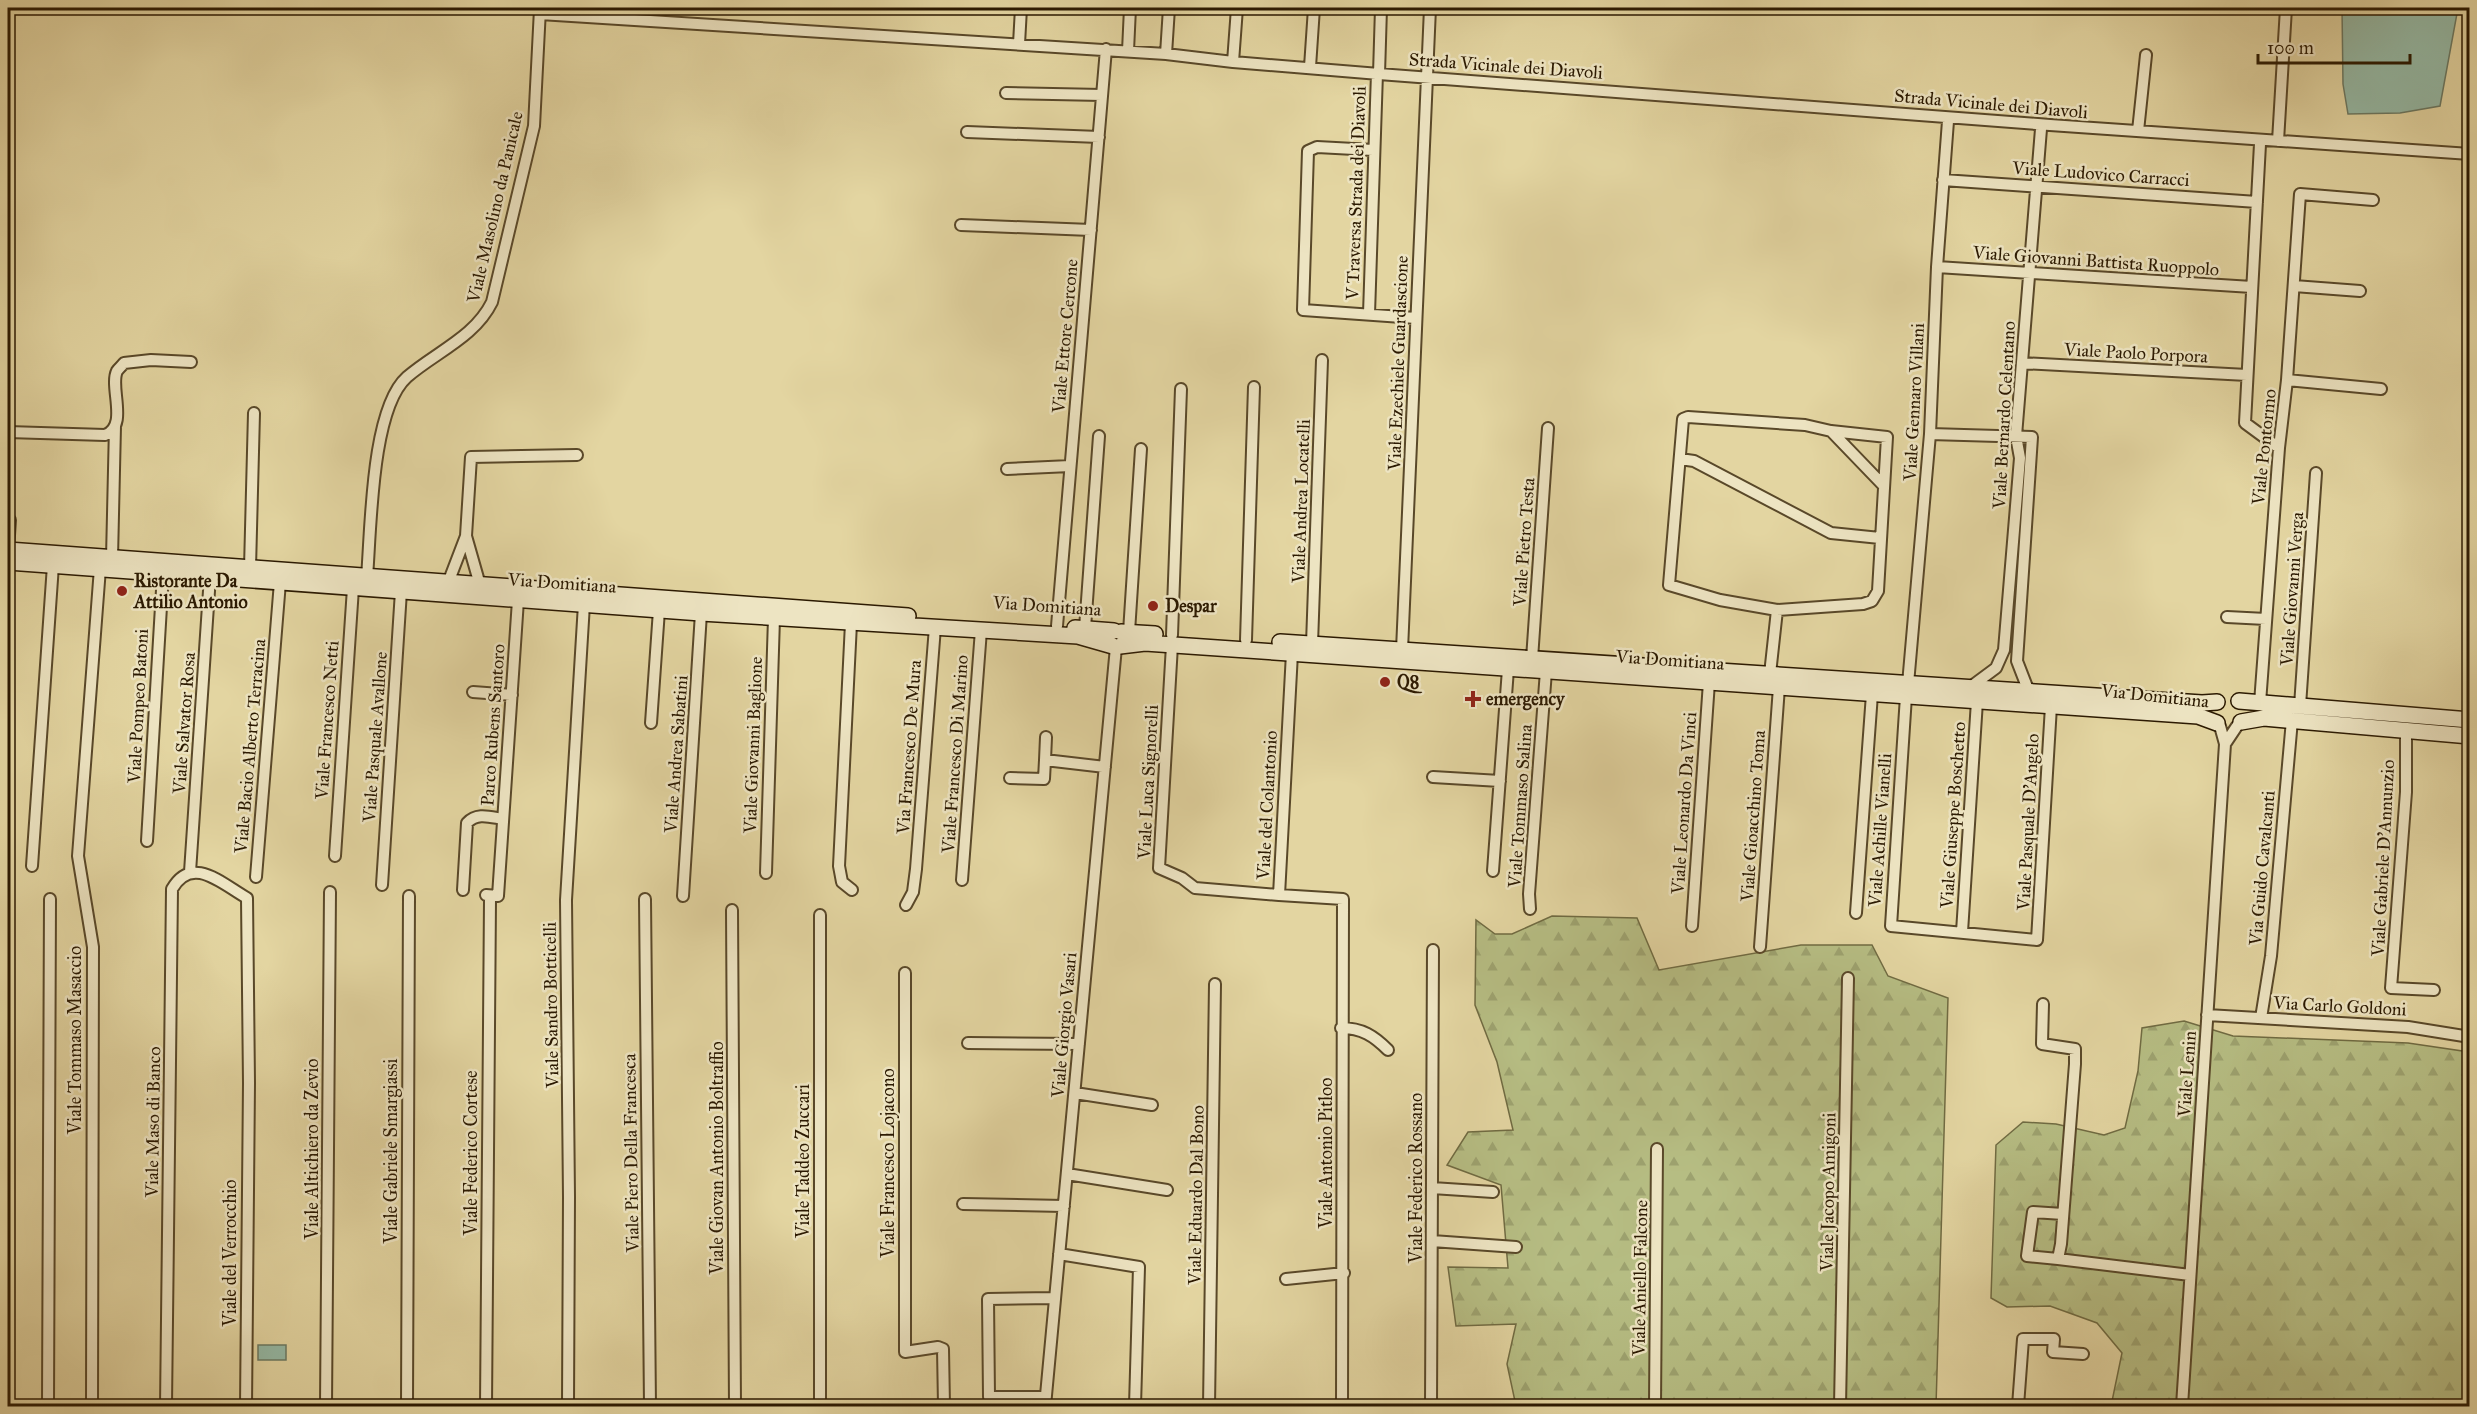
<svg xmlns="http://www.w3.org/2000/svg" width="2477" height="1414" font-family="'IM FELL Great Primer',serif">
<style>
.forest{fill:url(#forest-firs);stroke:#706b42;stroke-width:1.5}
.water{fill:#95b9a5;stroke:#6b7963;stroke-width:1.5}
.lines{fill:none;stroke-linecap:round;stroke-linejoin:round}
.street-casing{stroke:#594829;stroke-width:14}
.secondary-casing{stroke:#2b1901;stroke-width:18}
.street{stroke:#ede4c2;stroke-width:10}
.secondary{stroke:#ede4c2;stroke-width:15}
.poi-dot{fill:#8f2418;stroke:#ede4c2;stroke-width:2}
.labels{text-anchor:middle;stroke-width:5;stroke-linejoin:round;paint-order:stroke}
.street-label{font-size:18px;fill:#2b1901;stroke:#ede4c2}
.poi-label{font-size:18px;font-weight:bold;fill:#2b1901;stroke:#ede4c2;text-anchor:start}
</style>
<defs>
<pattern id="forest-firs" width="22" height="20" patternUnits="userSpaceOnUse" patternTransform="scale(1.5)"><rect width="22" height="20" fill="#b6bd83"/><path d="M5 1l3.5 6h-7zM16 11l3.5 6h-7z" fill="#9da26f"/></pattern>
</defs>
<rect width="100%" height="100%" fill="#e3d5a1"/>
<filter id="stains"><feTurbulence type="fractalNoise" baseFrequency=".00333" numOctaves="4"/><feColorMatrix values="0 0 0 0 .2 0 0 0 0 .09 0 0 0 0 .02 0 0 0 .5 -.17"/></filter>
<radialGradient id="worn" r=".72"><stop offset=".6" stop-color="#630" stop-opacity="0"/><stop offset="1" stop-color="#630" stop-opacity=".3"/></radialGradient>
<path class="forest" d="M1552,916l85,2 22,52 142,-25h71l16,31 60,22 -12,408h-420l-9,-42 9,-40 -60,2 -8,-59 60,1 -7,-83 -54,-20 21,-33 45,-2 -16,-68 -22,-57 1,-85 19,14h17z
M2184,1021l49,15 175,7 61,9v354h-358l11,-53 -25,-30 -47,-17 -43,1 -16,-9 5,-153 27,-23 33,2 48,11 21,-7 13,-57 4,-43z"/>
<path class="water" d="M2342,8h116l-18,98 -40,7 -52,1 -5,-30z
M258,1345h28v15h-28z"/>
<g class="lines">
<defs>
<path id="street" d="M540,14l626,40 67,8 146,12 671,51 420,29
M1019,44l2,-36
M1128,51l2,-43
M1166,54l3,-46
M1233,62l4,-54
M1310,67l4,-59
M1379,74l2,-66
M1006,93l96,2
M2138,131l8,-76
M967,132l132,5
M2278,141l8,-133
M2260,144l-15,279 34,25
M1373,150l-56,-3 -9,4 -5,159 113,8
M1943,180l314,22
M961,225l130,5
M1937,267l315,20
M2294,286l66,5
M1369,314l8,-241
M2022,363l225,12
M2287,380l94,9
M1688,417l117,8 26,6 56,6 -9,154 -6,10 -9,3 -86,6 -57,-10 -51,-15 14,-166z
M1831,431l52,54
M8,432l97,3c24,-9 4,-48 12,-64 2,-3 5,-5 7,-8l27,-3 40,2
M1930,434l102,3 -15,224 12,31
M1680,459l14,2 137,72 49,5
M1007,469l63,-3
M8,520h2l-2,30
M466,536l5,-79 106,-2
M112,558l3,-132
M250,568l4,-155
M367,577c4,-48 4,-168 40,-200 29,-25 68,-40 85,-75l42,-176 6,-117
M448,583l18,-47 14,49
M2227,617l39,2
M851,623l-12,243 3,16 10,8
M1057,626l49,-577
M1085,628l14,-192
M1129,632l12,-183
M1172,635l9,-246
M1246,640l8,-253
M1312,644l10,-284
M1172,645l-13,223 23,10 13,10 84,7
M1402,650l28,-642
M1292,653l-13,242 64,4 -1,507
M1532,659l16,-231
M1770,674l7,-64
M1908,684l22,-250 7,-167 11,-146
M1969,688l27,-20 8,-18 16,-192 -4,-22 25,-307
M473,692l39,3
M1906,696l-15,230 146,14 14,-234
M2260,703l19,-255 8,-68 13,-186 73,6
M2300,706l16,-233
M651,723l8,-113
M2406,730v62l-15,196 43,2
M1046,737l-1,23 60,7
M2225,744l12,-18
M1433,777l67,4
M1010,778l34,1 1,-19
M147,841l16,-268
M335,856l18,-268
M32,866l21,-301
M1493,871l15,-202
M190,872l20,-296
M766,873l8,-255
M256,877l24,-295
M962,880l19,-250
M382,885l19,-294
M463,890l4,-67c10,-11 23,-6 36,-4
M486,895l12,1 20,-296
M683,896l18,-283
M645,899l5,507
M906,905l7,-13 3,-23 19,-242
M1530,909l-1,-15 17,-223
M732,910l3,496
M1856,913l16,-219
M820,915v491
M1692,926l17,-244
M1962,932l15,-231
M1760,947l19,-260
M905,973v379l33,-5 5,2 1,57
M2043,1004l-1,40 33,5v15l-14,180 -3,15 -31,-3 6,-44 30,2
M2207,1015l201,12 62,10
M2261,1018l10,-62 21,-236
M1341,1028c21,0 33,8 47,22
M968,1043l111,1
M1075,1093l77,12
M1067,1174l100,16
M1432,1188l61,4
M963,1204l101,2
M1432,1241l84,6
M1059,1254l80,13 -4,139
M2058,1259l132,16
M1286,1279l58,-6
M1045,1397h-56l-1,-98 67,-1
M48,1406l2,-507
M92,1406l1,-459 -15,-91 22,-288
M166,1406l6,-517c20,-35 50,-5 75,9l2,185 -3,323
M326,1406l4,-514
M407,1406l2,-510
M486,1406l4,-506
M568,1406l1,-209 -3,-297 18,-296
M1045,1406l71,-759
M1209,1406l6,-422
M1431,1406l2,-456
M1655,1406l2,-257
M1840,1406l8,-428
M2018,1406l5,-67h31l-1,13 30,2
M2182,1406l43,-662 -5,-18"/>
<path id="secondary" d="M8,550l900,66
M8,562l693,51 377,23 35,10
M1075,628l39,3
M1121,632l34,2
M1280,642l922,61 15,-1
M1120,646l25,-3 1053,73 19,7
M2239,701l231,19
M2241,722l23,-4 206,18"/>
</defs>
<use href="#street" class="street-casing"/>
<use href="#secondary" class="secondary-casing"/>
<use href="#street" class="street"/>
<use href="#secondary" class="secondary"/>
</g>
<g class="poi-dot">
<circle cx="122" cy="591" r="6"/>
<circle cx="1153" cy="606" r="6"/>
<circle cx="1385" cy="682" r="6"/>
<path d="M1470 690h6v6h6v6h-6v6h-6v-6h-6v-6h6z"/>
</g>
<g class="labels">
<g class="street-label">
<text transform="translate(1506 66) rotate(4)" y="6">Strada Vicinale dei Diavoli</text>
<text transform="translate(1991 104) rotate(5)" y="6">Strada Vicinale dei Diavoli</text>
<text transform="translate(2101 174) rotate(4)" y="6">Viale Ludovico Carracci</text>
<text transform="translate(1356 193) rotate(-88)" y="6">V Traversa Strada dei Diavoli</text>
<text transform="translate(495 207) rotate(-77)" y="6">Viale Masolino da Panicale</text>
<text transform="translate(2096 261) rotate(4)" y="6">Viale Giovanni Battista Ruoppolo</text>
<text transform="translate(1065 336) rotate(-85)" y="6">Viale Ettore Cercone</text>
<text transform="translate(2136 353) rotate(3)" y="6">Viale Paolo Porpora</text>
<text transform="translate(1398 363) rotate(-88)" y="6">Viale Ezechiele Guardascione</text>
<text transform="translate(1914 402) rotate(-87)" y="6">Viale Gennaro Villani</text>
<text transform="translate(2004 415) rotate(-87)" y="6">Viale Bernardo Celentano</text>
<text transform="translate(2264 447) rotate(-84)" y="6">Viale Pontormo</text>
<text transform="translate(1301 501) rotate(-88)" y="6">Viale Andrea Locatelli</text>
<text transform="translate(1524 542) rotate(-86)" y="6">Viale Pietro Testa</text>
<text transform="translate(562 583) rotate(4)" y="6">Via Domitiana</text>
<text transform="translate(2292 589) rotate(-86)" y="6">Viale Giovanni Verga</text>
<text transform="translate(1047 606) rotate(4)" y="6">Via Domitiana</text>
<text transform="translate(1670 660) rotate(4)" y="6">Via Domitiana</text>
<text transform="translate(2155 696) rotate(6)" y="6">Via Domitiana</text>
<text transform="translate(138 706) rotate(-87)" y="6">Viale Pompeo Batoni</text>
<text transform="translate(327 720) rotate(-86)" y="6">Viale Francesco Netti</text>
<text transform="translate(184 723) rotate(-86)" y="6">Viale Salvator Rosa</text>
<text transform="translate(493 725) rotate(-86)" y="6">Parco Rubens Santoro</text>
<text transform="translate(375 737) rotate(-86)" y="6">Viale Pasquale Avallone</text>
<text transform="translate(753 745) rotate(-88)" y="6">Viale Giovanni Baglione</text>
<text transform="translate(250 746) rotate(-85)" y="6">Viale Bacio Alberto Terracina</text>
<text transform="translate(909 747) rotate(-86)" y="6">Via Francesco De Mura</text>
<text transform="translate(676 754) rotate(-86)" y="6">Viale Andrea Sabatini</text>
<text transform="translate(955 754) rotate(-86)" y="6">Viale Francesco Di Marino</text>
<text transform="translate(1148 782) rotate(-87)" y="6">Viale Luca Signorelli</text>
<text transform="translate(1684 803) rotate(-86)" y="6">Viale Leonardo Da Vinci</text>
<text transform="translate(1267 805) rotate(-87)" y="6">Viale del Colantonio</text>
<text transform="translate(1520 806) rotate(-86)" y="6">Viale Tommaso Salina</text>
<text transform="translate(1953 815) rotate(-86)" y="6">Viale Giuseppe Boschetto</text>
<text transform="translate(1753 816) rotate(-86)" y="6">Viale Gioacchino Toma</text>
<text transform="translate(2028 822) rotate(-87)" y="6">Viale Pasquale D'Angelo</text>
<text transform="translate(1880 830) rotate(-86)" y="6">Viale Achille Vianelli</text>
<text transform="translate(2383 858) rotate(-87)" y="6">Viale Gabriele D'Annunzio</text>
<text transform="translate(2262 868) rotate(-85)" y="6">Via Guido Cavalcanti</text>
<text transform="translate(551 1005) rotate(-91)" y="6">Viale Sandro Botticelli</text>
<text transform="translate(2340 1006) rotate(3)" y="6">Via Carlo Goldoni</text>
<text transform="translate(1064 1025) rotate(-85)" y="6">Viale Giorgio Vasari</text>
<text transform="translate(75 1040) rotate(-90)" y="6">Viale Tommaso Masaccio</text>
<text transform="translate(2187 1074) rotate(-86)" y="6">Viale Lenin</text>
<text transform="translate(153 1122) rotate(-89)" y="6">Viale Maso di Banco</text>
<text transform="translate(312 1149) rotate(-90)" y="6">Viale Altichiero da Zevio</text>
<text transform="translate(391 1151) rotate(-90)" y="6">Viale Gabriele Smargiassi</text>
<text transform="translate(471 1153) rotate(-90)" y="6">Viale Federico Cortese</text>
<text transform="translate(631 1153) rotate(-91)" y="6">Viale Piero Della Francesca</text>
<text transform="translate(1326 1153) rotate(-90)" y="6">Viale Antonio Pitloo</text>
<text transform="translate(717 1158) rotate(-90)" y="6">Viale Giovan Antonio Boltraffio</text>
<text transform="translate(803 1161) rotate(-90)" y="6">Viale Taddeo Zuccari</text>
<text transform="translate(888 1163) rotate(-90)" y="6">Viale Francesco Lojacono</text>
<text transform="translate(1416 1178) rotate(-90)" y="6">Viale Federico Rossano</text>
<text transform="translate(1828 1192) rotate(-89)" y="6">Viale Jacopo Amigoni</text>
<text transform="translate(1196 1195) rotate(-89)" y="6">Viale Eduardo Dal Bono</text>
<text transform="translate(230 1253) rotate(-90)" y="6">Viale del Verrocchio</text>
<text transform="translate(1640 1278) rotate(-89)" y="6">Viale Aniello Falcone</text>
</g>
<g class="poi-label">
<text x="134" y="587">Ristorante Da<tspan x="134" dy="21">Attilio Antonio</tspan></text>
<text x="1165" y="612">Despar</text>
<text x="1397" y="688">Q8</text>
<text x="1486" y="705">emergency</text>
</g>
</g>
<rect width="2477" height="1414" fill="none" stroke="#e3d5a1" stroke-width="30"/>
<rect x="9" y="9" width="2459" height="1396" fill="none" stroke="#2b1901" stroke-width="3"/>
<rect x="15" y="15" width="2447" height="1384" fill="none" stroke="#2b1901" stroke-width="1.5"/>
<path d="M2258 54v9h152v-9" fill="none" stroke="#2b1901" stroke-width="3"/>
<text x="2267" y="54" font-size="18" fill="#2b1901" stroke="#ede4c2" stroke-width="4.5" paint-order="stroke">100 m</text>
<rect width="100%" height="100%" filter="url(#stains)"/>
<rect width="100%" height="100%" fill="url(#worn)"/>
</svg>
